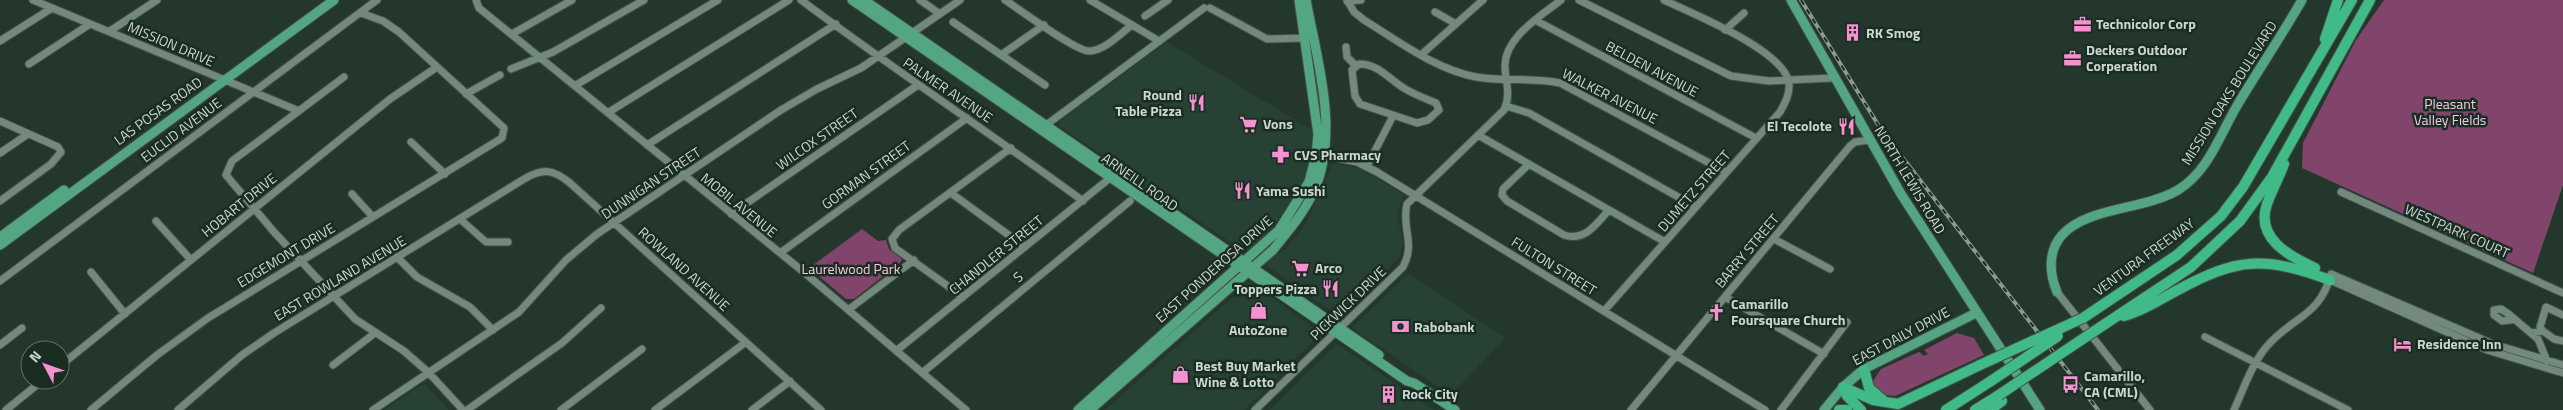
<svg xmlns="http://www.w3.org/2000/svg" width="2563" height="410" font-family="'Titillium Web',sans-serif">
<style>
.built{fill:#274234}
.green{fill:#81456c}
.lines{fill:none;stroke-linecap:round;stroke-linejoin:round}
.minor-casing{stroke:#42524a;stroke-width:9}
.major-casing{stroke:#42524a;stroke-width:11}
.highway-casing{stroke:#42524a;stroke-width:12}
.minor{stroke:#73897d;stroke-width:7}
.major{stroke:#54a682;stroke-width:9}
.highway{stroke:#40ba86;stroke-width:10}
.rail-casing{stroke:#8c9a93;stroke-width:4}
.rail{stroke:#1a2d23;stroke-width:2;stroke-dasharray:5.5;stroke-linecap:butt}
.highway-bridge-casing{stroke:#42524a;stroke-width:12;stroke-linecap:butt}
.highway-bridge{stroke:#40ba86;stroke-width:10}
.labels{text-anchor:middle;stroke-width:5;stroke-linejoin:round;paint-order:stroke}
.poi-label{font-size:14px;font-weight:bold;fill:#ccd7d1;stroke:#1a2d23;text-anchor:start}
.street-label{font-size:14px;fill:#ccd7d1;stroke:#1a2d23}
.park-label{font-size:14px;fill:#f5c8e2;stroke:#1a2d23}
</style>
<rect width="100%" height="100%" fill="#24372d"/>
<path class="built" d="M1167,42l146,89 -7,42 -5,14 -27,39 -24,24h-8l-184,-125 2,-4z
M1333,163l29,6 42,26 -7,20 6,28 -3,14 -58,57 -8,-1 -68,-48 2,-4 18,-13 20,-24z
M1408,274l97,64 -54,57 -99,-67z
M1250,282l71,51 -77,77h-139z
M1337,344l85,58 12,8h-165z
M424,384l25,26h-65l38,-25z"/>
<path class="green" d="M2384,0h179v185l-30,88 -231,-105 1,-25 53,-103z
M862,229l16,12 8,-1 3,9 13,10 -2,4 -46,36h-8l-37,-31z
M1957,333l17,5 10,17 -89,41 -11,-1 -9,-7 -2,-7 8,-12 38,-17 5,4 4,-2 -4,-4z"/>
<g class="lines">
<defs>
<path id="minor" d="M33,0l266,111
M476,0l3,8 327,266 160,136
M801,0c92,69 189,133 282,201
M920,0l20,14
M1005,0c14,9 73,53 85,51 15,-1 30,-17 42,-26
M1090,0l69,41
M1347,0l7,12 10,8c34,21 71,49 112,57 28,5 56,0 84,6l166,89
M1579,0l152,76 38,5 64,-3
M1347,1l14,-1
M1210,8l57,31 38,-1
M1435,12l21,12
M1145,16l23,-16
M1537,21l219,117
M953,22l92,63
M1725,30l19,-17
M110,31l47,-31
M512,34l60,-34
M0,41l52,-33
M1346,47l1,10 9,9
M1422,54l61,-54
M1001,55l43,-30
M29,64l61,-40
M1359,64c21,0 31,17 48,26 9,5 19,9 29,13l3,7 -11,10 -11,3 -57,-19 -5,-8 -3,-26z
M511,69l42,-17 91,-52
M344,77l-112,84 -6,14 48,57 81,87 49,32 25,22 34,37
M576,85l142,-85
M466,94l34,-19
M1506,106l23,7 167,94
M609,112l180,-112
M0,121l58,26 3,5 -10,12 -51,37
M1042,128l162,-120
M1478,135l187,107
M411,142l34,32
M647,145l189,-121
M0,153l28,-19
M1325,156l32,6 20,10 388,238
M1529,164l-26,25 -1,6 5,6 57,34c21,7 32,-11 45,-25
M1367,166l26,-50
M2341,192l222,101
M951,193l74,54
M352,194l21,23
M731,214l187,-129
M460,219l26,23h22
M156,221l35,39
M1774,239l56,30
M780,253l187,-135
M397,257l20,20 53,30 23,23
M91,272l34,42
M2330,280l157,70 76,23
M0,281l377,-281
M2057,292l93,118
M963,297l-68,-49 -3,-9 7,-9 112,-82
M1725,297l99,57
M2501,309l9,6 1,5 -9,1 -8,-6v-5z
M848,310l66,-50
M1604,311l176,-199c5,-9 10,-18 9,-29 -5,-33 -96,-69 -125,-83
M2512,317l26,22 9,22
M2543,331l11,8 9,2
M2532,333l11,-2 -3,-4 6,-20 17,8
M2205,337l143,73
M0,345l22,-17
M896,351l214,-173
M333,365l42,-32
M60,366l330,-267 47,-32
M922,373l208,-172
M6,410l37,-30
M91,410l66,-55 51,-37 294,-180 2,-10 -105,-96 -16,-11 -22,-8
M178,410l64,-55 32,-22 250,-154c19,-11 29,-10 46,4l251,227
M373,410l146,-98 47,-52 31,-26 184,-124 36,-21 44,-21 99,-68
M467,410l95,-67 39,-35
M561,410l81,-61
M655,410l91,-68
M752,410l38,-29
M1255,410l148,-143c13,-24 -2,-39 4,-63l97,-94c7,-15 2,-27 1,-42 -2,-30 36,-52 56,-68
M1631,410l219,-264 5,-4 15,-2
M1781,410l66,-88
M2234,410c10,-22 18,-47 34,-65 26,-29 52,-29 63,-71l162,70 70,21"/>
<path id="major" d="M852,0l555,381 7,2 41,27
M864,0l515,355
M1791,0l110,194 139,216
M0,237l64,-47
M0,245l334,-245
M2057,292c-8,-19 -9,-41 5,-57 25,-28 82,-25 116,-45 31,-19 42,-56 60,-86 21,-35 44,-69 64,-104
M1078,410l201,-180 30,-48 7,-27 2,-21 -19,-134
M1090,410l183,-160c15,-19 31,-37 41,-59 26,-59 3,-131 -8,-191
M1824,410l19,-23 21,-18 112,-56"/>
<path id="highway" d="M2325,39l13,-39
M2284,164c-5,14 -12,26 -17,40 -12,34 22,52 48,64
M2124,316c19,-5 35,-16 52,-25 62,-34 88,-35 154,-11
M2083,318l94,-63 44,-39 22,-29 109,-187
M2105,324l86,-57 49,-46 32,-44 98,-177
M1864,369l5,19 15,13
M1843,387l30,13 25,4 82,-39
M1843,387l4,9 14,14
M1839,410h8
M1946,410l45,-29
M1975,410l24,-15
M1990,410l12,-9"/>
</defs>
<use href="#minor" class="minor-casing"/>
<use href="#major" class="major-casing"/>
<use href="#highway" class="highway-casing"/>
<use href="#minor" class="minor"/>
<use href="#major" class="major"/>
<use href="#highway" class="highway"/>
<defs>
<path id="rail" d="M1801,0l81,131 216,279"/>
</defs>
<use href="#rail" class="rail-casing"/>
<use href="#rail" class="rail"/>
<defs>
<path id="highway-bridge" d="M1980,365l103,-47
M1991,381l67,-45
M1999,395l106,-71"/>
</defs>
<use href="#highway-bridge" class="highway-bridge-casing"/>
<use href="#highway-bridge" class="highway-bridge"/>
</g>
<defs>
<symbol id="office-bare" viewBox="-9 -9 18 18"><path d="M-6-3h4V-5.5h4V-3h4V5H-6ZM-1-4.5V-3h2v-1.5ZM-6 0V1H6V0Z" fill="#f590d1" stroke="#1a2d23" stroke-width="2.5" paint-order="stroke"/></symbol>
<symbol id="building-bare" viewBox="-9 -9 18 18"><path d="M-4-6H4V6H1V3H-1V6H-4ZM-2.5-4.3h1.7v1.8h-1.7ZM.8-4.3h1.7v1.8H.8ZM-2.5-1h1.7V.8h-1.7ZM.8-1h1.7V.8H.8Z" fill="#f590d1" stroke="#1a2d23" stroke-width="2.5" paint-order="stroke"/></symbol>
<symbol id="restaurant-bare" viewBox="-9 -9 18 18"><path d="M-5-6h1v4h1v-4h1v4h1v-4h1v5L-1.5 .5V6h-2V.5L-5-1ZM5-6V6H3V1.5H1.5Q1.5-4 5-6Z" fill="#f590d1" stroke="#1a2d23" stroke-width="2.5" paint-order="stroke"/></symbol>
<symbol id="supermarket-bare" viewBox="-9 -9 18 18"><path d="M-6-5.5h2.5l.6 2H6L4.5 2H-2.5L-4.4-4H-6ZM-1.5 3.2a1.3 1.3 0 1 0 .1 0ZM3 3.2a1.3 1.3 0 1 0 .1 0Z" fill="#f590d1" stroke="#1a2d23" stroke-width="2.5" paint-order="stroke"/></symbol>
<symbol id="pharmacy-bare" viewBox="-9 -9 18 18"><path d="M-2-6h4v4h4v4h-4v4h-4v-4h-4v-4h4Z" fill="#f590d1" stroke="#1a2d23" stroke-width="2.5" paint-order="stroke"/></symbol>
<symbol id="shop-bare" viewBox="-9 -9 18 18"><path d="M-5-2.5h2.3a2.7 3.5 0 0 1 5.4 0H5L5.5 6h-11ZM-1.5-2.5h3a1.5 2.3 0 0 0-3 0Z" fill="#f590d1" stroke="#1a2d23" stroke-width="2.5" paint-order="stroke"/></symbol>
<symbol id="church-bare" viewBox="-9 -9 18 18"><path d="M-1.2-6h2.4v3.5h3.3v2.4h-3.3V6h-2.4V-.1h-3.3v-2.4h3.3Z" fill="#f590d1" stroke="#1a2d23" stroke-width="2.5" paint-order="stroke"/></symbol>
<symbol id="bank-bare" viewBox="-9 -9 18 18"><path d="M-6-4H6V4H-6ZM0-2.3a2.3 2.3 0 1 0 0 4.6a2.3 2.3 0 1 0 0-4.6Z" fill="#f590d1" stroke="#1a2d23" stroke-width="2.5" paint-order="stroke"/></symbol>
<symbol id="hotel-bare" viewBox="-9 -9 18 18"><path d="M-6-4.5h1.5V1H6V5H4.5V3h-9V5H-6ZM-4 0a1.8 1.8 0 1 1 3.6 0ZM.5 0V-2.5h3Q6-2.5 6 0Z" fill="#f590d1" stroke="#1a2d23" stroke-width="2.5" paint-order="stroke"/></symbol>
<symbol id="bus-bare" viewBox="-9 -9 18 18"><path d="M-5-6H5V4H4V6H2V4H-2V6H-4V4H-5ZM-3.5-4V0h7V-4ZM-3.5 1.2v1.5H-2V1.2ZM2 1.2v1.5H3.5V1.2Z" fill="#f590d1" stroke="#1a2d23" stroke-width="2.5" paint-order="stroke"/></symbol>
</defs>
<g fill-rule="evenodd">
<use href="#office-bare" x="2070" y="12" width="25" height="25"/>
<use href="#building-bare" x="1840" y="20" width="25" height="25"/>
<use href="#office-bare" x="2060" y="46" width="25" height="25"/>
<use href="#restaurant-bare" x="1184" y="90" width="25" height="25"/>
<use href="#supermarket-bare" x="1236" y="112" width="25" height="25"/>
<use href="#restaurant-bare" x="1834" y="114" width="25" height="25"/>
<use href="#pharmacy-bare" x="1268" y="142" width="25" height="25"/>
<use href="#restaurant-bare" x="1230" y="178" width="25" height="25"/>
<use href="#supermarket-bare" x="1288" y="256" width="25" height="25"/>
<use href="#restaurant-bare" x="1318" y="276" width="25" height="25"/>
<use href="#shop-bare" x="1246" y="298" width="25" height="25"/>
<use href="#church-bare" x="1704" y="300" width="25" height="25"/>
<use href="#bank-bare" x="1388" y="314" width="25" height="25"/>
<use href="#hotel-bare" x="2390" y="332" width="25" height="25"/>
<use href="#shop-bare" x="1168" y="362" width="25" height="25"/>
<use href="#bus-bare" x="2058" y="372" width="25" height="25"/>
<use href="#building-bare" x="1376" y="382" width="25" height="25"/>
</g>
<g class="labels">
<g class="poi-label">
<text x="2096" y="29">Technicolor Corp</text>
<text x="1866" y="38">RK Smog</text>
<text x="2086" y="55">Deckers Outdoor<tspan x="2086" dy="16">Corperation</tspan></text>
<text x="1182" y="100" text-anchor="end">Round<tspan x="1182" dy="16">Table Pizza</tspan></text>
<text x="1263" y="129">Vons</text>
<text x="1832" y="131" text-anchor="end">El Tecolote</text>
<text x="1294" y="160">CVS Pharmacy</text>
<text x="1256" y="196">Yama Sushi</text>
<text x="1315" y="273">Arco</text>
<text x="1317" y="294" text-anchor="end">Toppers Pizza</text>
<text x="1731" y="309">Camarillo<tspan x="1731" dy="16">Foursquare Church</tspan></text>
<text x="1414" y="332">Rabobank</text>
<text x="1258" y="335" text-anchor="middle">AutoZone</text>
<text x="2417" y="349">Residence Inn</text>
<text x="1195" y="371">Best Buy Market<tspan x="1195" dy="16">Wine &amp; Lotto</tspan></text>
<text x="2084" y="381">Camarillo,<tspan x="2084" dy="16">CA (CML)</tspan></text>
<text x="1402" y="399">Rock City</text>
</g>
<g class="street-label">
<text transform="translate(171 44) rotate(23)" y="5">MISSION DRIVE</text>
<text transform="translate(1652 69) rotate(28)" y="5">BELDEN AVENUE</text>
<text transform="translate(948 90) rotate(34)" y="5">PALMER AVENUE</text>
<text transform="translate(2229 93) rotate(-58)" y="5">MISSION OAKS BOULEVARD</text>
<text transform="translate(1610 96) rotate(27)" y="5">WALKER AVENUE</text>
<text transform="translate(158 111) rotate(-36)" y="5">LAS POSAS ROAD</text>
<text transform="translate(181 130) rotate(-37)" y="5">EUCLID AVENUE</text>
<text transform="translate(817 139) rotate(-35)" y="5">WILCOX STREET</text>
<text transform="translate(866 175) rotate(-36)" y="5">GORMAN STREET</text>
<text transform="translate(1910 180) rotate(59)" y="5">NORTH LEWIS ROAD</text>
<text transform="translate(1140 182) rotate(35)" y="5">ARNEILL ROAD</text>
<text transform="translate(651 183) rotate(-34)" y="5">DUNNIGAN STREET</text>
<text transform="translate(1694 191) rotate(-49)" y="5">DUMETZ STREET</text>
<text transform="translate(239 205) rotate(-39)" y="5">HOBART DRIVE</text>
<text transform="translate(739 205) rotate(39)" y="5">MOBIL AVENUE</text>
<text transform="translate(2457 231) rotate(24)" y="5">WESTPARK COURT</text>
<text transform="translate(1747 251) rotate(-50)" y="5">BARRY STREET</text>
<text transform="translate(286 255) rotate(-31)" y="5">EDGEMONT DRIVE</text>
<text transform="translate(996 255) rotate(-39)" y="5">CHANDLER STREET</text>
<text transform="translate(2144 257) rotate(-36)" y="5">VENTURA FREEWAY</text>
<text transform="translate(1554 266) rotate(32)" y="5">FULTON STREET</text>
<text transform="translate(684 269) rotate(42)" y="5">ROWLAND AVENUE</text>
<text transform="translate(1214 269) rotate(-42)" y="5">EAST PONDEROSA DRIVE</text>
<text transform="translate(1018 277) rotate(-40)" y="5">S</text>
<text transform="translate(340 278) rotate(-31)" y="5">EAST ROWLAND AVENUE</text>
<text transform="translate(1348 303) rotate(-44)" y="5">PICKWICK DRIVE</text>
<text transform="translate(1901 336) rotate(-28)" y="5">EAST DAILY DRIVE</text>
</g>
<g class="park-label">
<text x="2450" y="109">Pleasant<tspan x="2450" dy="16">Valley Fields</tspan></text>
<text x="851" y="274">Laurelwood Park</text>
</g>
</g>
<g transform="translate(45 365) rotate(311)"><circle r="24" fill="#1a2d23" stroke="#617169"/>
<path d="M0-4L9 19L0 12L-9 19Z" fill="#f590d1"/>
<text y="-8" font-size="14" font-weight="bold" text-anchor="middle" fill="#ccd7d1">N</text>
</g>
</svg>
